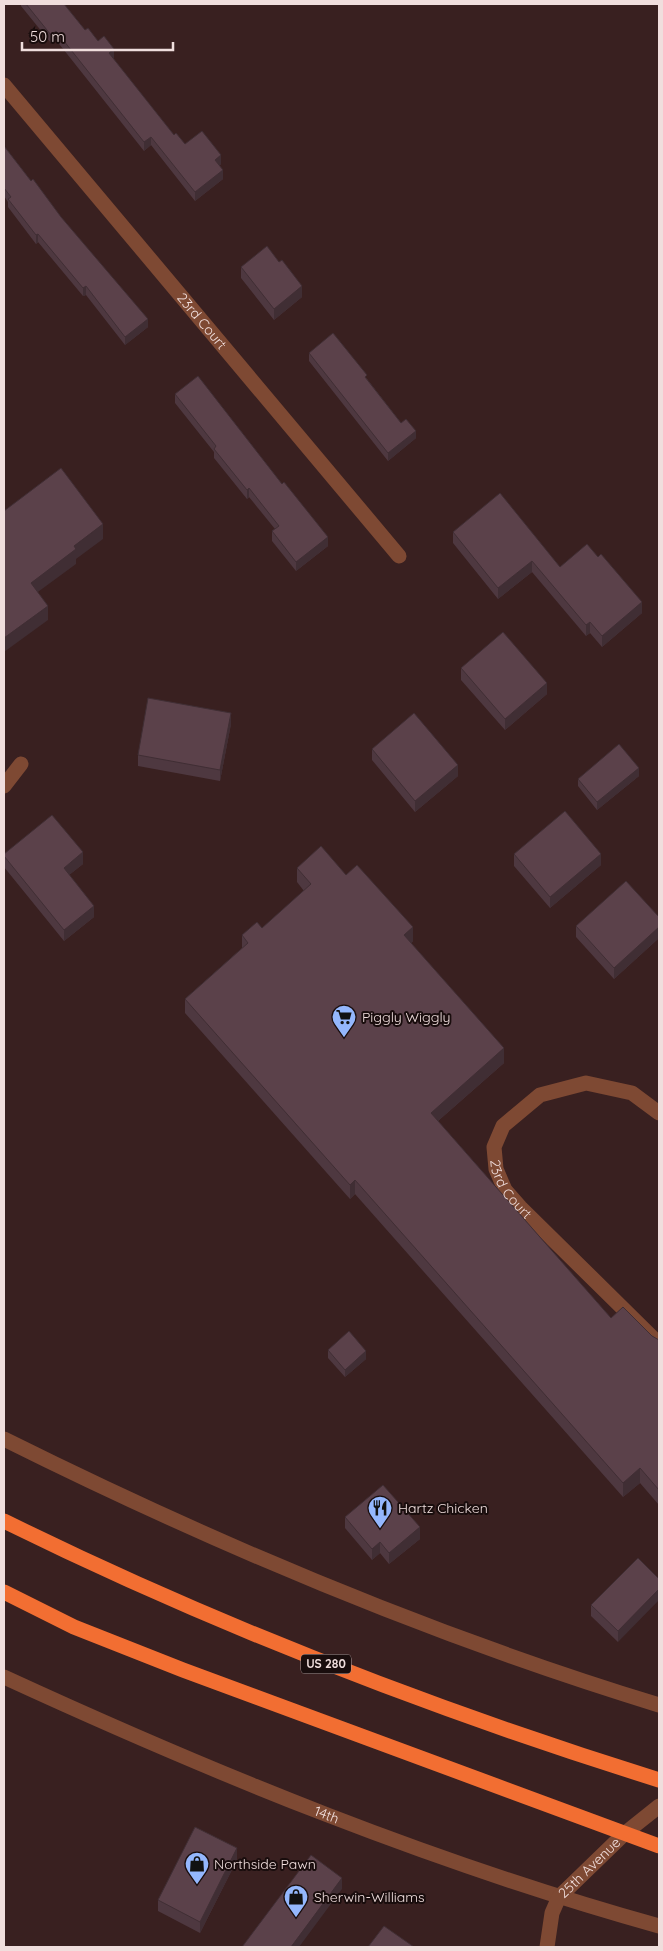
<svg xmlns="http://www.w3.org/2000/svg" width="663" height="1951" font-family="Quicksand,sans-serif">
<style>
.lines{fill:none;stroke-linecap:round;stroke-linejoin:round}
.minor{stroke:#7e4933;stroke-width:15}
.highway{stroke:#f26e32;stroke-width:15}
.wall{fill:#4e3840}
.shaded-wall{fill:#402e34}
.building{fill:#5b414a;stroke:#402e34}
.labels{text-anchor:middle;stroke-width:4;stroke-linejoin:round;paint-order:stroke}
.shield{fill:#190d0d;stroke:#b09f9f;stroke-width:1}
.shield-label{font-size:12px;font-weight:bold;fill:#f0dedd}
.street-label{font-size:14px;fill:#f0dedd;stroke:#190d0d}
.poi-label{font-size:14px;fill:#f0dedd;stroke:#190d0d;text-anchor:start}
</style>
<rect width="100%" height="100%" fill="#392020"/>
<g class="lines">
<g class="minor">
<path id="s1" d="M4,85l395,471"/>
<path d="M4,786l17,-22"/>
<path id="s2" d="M659,1113l-27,-20 -46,-10 -46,12 -37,31 -9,21 2,22 9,21 15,17 139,137"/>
<path d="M4,1439c211,105 429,197 655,266"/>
<path id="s3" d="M4,1677c213,98 429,186 655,249"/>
<path id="s4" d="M547,1947l5,-34 7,-16 65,-63 35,-28"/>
</g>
<path class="highway" d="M4,1521c211,104 431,189 655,259
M4,1592l70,35 109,43 476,176"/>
</g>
<path class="wall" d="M21,4h43l21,26 13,11 16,17 -1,1 61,76 11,9 36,20 -2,2 4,13 -28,22 -44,-56 -7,6 -88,-111 -5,3 -30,-37z
M4,146l27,35 30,36 87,110 -23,18 -39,-50 -3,1 -45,-54 -2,2 -28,-37v-5l-4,-6z
M241,267l61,30 -28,23 -33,-42z
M309,353l58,26 34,44 15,15 -28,23 -79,-100z
M175,394l153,152 -32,25 -24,-30v-10l3,-2 -26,-32 -2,2 -33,-41v-6l-39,-49z
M453,532l107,35 82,46 -40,34 -12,-14 -4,3 -54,-64 -34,27 -45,-56z
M461,668l86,26 -42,36 -44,-50z
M231,724l-11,57 -82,-15v-11z
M372,749l86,27 -43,36 -43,-52z
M639,776l-42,34 -19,-24v-7z
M4,854l79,10 -14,11 25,42 -30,24 -60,-74z
M514,854l87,11 -51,43 -36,-42z
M297,868l49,7 67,66 -2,2 93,120 -66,58 173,197 48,22v165l-19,-22 -17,14 -268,-303 -5,5 -165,-186v-14l57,-51v-13l20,-7 42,-37 -7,-9z
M659,917v21l-45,41 -38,-42v-11z
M328,1350l38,9 -21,18 -17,-19z
M345,1517l75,22 -31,25 -9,-11 -8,7 -27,-32z
M638,1558l-20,84 -27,-26v-11z
M237,1860l-37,73 -42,-22v-11z"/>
<path class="shaded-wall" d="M56,31v9l-5,3v-8z
M114,49v9l-5,4v-9z
M151,137v8l-7,6v-9z
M221,155v9l-6,5v-9z
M223,170v9l-28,22v-9z
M38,234v8l-2,2v-9z
M86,286v9l-3,1v-8z
M302,286v11l-28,23v-11z
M148,319v8l-23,18v-8z
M416,431v7l-28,23v-8z
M249,488v9l-2,2v-9z
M103,524v15l-27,20v5l-45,33v-14l43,-37z
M328,537v9l-32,25v-9z
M532,561v11l-34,27v-11z
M642,602v11l-40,34v-11z
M48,606v14l-44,32v-14z
M590,622v11l-4,3v-11z
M547,683v11l-42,36v-11z
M231,713v11l-11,57v-11z
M458,765v11l-43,36v-11z
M639,768v8l-42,34v-8z
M83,852v12l-19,15v-11z
M601,854v11l-51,43v-11z
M94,906v11l-30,24v-11z
M413,927v14l-9,9v-15z
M659,927v11l-45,41v-11z
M504,1048v15l-73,64v-14z
M355,1180v14l-5,5v-14z
M366,1351v8l-21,18v-7z
M640,1468v15l-17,14v-14z
M420,1527v12l-31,25v-11z
M380,1542v11l-8,7v-11z
M659,1589v11l-41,42v-11z
M237,1848v12l-37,73v-11z
M342,1878v11l-43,58h-8z"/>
<path class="building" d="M26,4h38l21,26 3,-2 10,13 6,-5 10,13 -5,4 65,82 2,-2 9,11 17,-13 19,24 -6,5 8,10 -28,22 -44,-55 -7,5 -88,-111 -5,4z
M4,146l27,35 2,-2 28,38 87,102 -23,18 -39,-51 -3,2 -45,-54 -2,1 -28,-36 3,-2 -7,-9z
M267,246l12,16 3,-2 20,26 -28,23 -33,-42z
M333,333l34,42 -2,2 36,46 5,-4 10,12 -28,22 -79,-100z
M198,376l84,108 2,-2 44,55 -32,25 -24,-31 7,-5 -30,-38 -2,2 -33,-41 2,-3 -41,-52z
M61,468l42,56 -29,22 2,3 -45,34 17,23 -44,32v-127z
M500,493l60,74 27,-23 11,13 3,-3 41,48 -40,34 -12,-14 -4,3 -54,-64 -34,27 -45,-56z
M503,632l44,51 -42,36 -44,-51z
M148,698l83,15 -11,57 -82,-15z
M414,713l44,52 -43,36 -43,-52z
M619,744l20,24 -42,34 -19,-23z
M565,811l36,43 -51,43 -36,-43z
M52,815l31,37 -19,16 30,38 -30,24 -60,-74v-2z
M321,846l25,29 11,-10 56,62 -9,8 100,113 -73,65 180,205 12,-11 29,29 7,4v150l-19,-22 -17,15 -268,-303 -5,5 -165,-186 63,-56 -6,-8 15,-13 5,6 49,-44 -14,-16z
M626,881l33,36v10l-45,41 -38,-42z
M349,1331l17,20 -21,19 -17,-20z
M383,1485l37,42 -31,26 -9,-11 -8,7 -27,-32z
M638,1558l21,21v10l-41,42 -27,-26z
M195,1827l42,21 -37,74 -42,-22z
M311,1855l31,23 -51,69h-49z
M384,1926l30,21h-46z"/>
<defs>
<symbol id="supermarket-pin" viewBox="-11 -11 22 30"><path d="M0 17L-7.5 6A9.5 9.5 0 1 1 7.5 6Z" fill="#94b7fd" stroke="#190d0d"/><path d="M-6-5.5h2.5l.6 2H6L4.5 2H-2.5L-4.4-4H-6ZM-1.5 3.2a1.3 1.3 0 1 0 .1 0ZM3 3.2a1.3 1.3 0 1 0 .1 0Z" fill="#111"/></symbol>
<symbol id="restaurant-pin" viewBox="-11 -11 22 30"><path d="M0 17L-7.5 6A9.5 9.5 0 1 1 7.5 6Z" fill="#94b7fd" stroke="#190d0d"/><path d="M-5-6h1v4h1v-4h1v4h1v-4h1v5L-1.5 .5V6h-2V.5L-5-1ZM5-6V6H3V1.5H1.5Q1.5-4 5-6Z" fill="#111"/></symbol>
<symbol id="shop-pin" viewBox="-11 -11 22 30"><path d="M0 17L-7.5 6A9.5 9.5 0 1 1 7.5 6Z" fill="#94b7fd" stroke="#190d0d"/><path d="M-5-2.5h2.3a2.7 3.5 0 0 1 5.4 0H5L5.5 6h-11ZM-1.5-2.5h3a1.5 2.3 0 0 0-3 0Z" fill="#111"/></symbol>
</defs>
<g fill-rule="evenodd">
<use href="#supermarket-pin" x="330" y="1003" width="28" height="38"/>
<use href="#restaurant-pin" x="366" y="1494" width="28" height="38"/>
<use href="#shop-pin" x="183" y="1850" width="28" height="38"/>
<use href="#shop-pin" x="282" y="1883" width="28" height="38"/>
</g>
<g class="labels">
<rect class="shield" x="301" y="1654.5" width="50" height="19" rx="4"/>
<g class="shield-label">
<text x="326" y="1668">US 280</text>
</g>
<g class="street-label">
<text dy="5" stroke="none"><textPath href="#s1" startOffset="308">23rd Court</textPath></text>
<text dy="5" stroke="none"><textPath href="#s2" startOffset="246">23rd Court</textPath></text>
<text dy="5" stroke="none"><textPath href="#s3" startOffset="351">14th</textPath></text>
<text dy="5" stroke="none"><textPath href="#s4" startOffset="94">25th Avenue</textPath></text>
</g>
<g class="poi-label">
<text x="362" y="1022">Piggly Wiggly</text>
<text x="398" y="1513">Hartz Chicken</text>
<text x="214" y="1869">Northside Pawn</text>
<text x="314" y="1902">Sherwin-Williams</text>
</g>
</g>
<rect width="663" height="1951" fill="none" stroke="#f0dedd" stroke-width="10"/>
<path d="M22 42v8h151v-8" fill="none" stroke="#f0dedd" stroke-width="2.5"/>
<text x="30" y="42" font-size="15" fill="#f0dedd" stroke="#190d0d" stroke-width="4" paint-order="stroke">50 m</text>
</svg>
